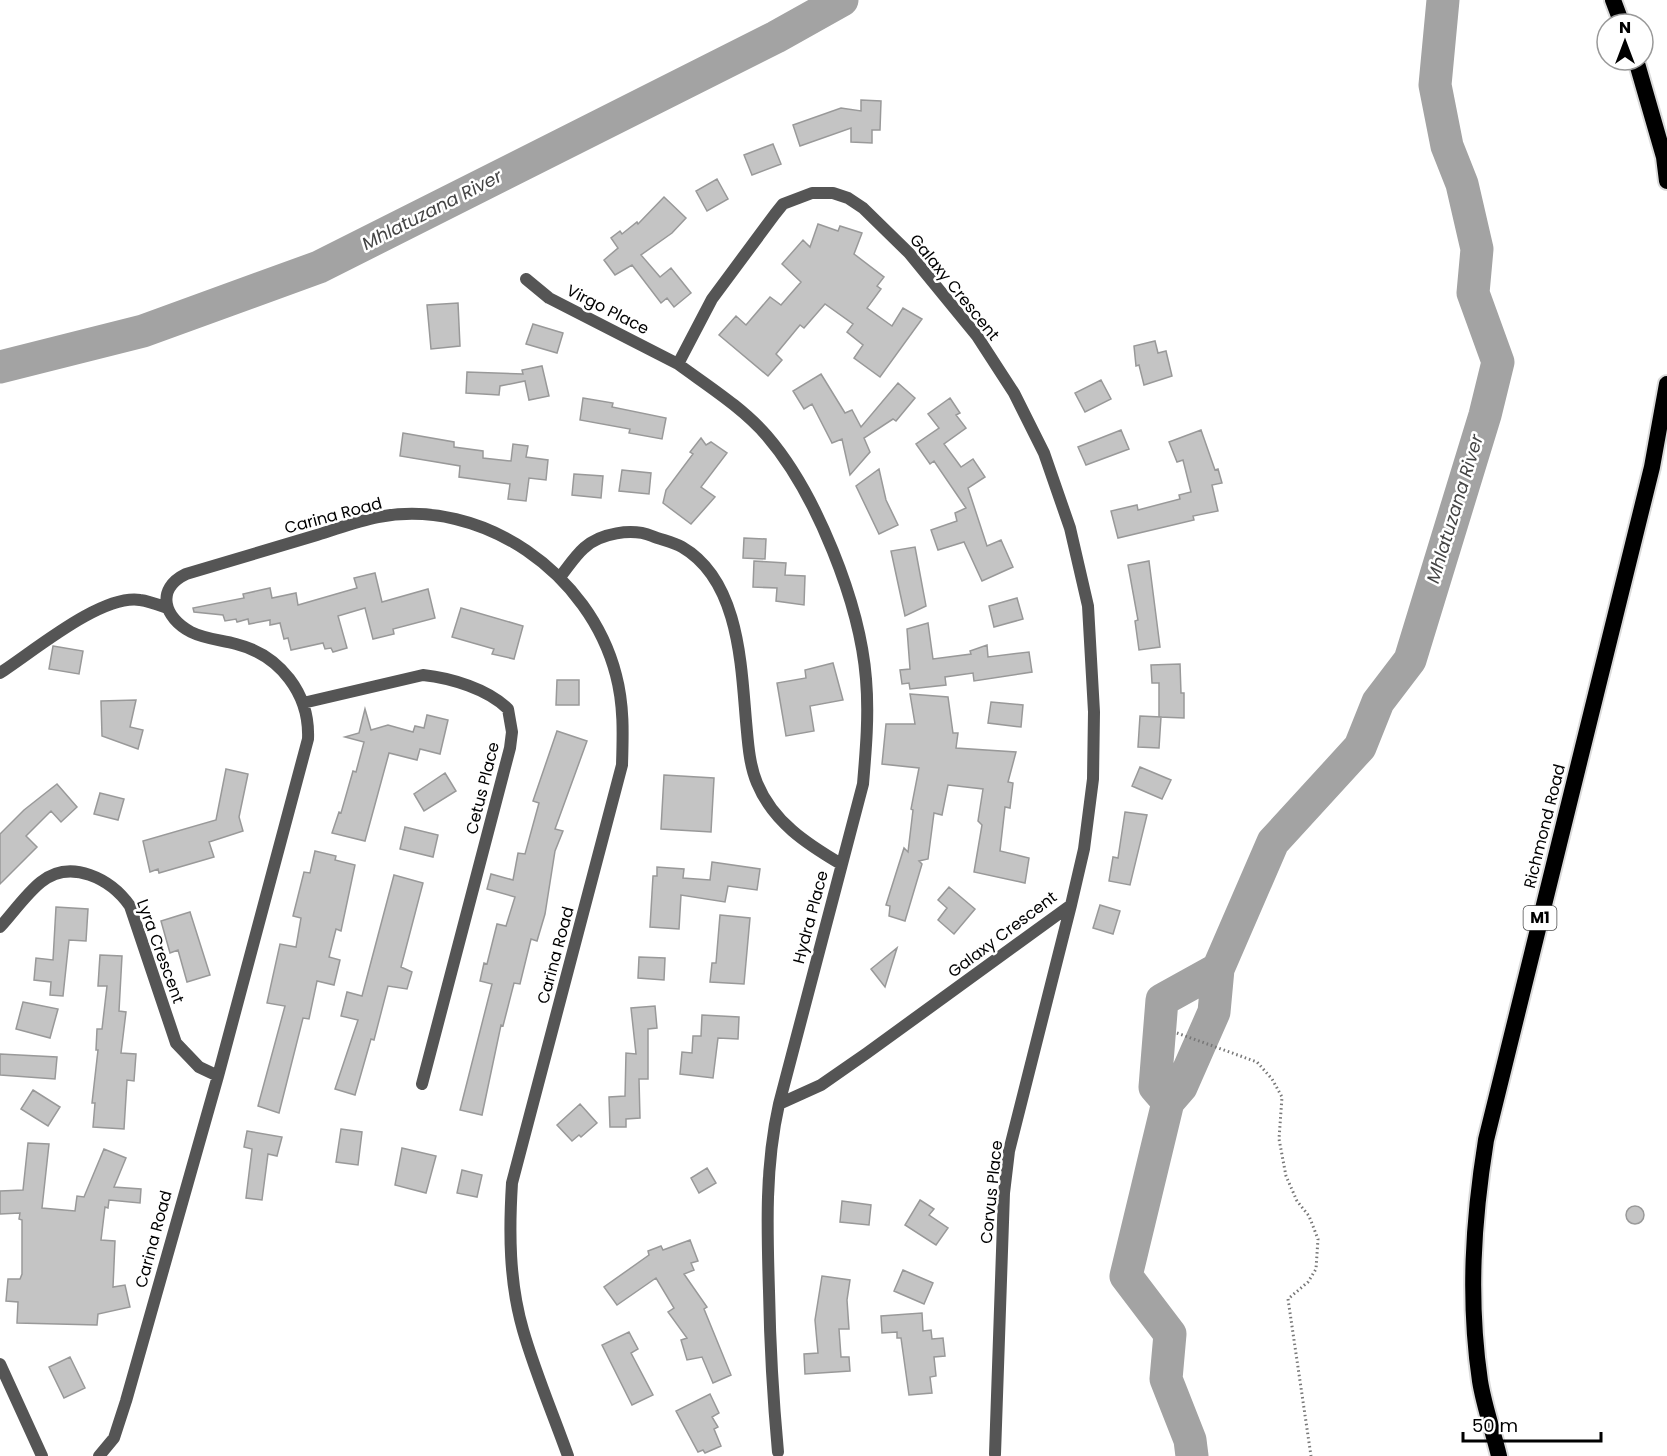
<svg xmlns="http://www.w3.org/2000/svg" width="1667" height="1456" font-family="Poppins,sans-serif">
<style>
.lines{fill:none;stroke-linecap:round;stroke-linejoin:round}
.river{stroke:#a3a3a3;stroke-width:33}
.building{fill:#c4c4c4;stroke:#999;stroke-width:1.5}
.trunk-casing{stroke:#dbdbdb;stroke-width:20}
.path{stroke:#777;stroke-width:3;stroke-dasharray:1.5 3;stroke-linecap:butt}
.minor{stroke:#555;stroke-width:12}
.trunk{stroke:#000;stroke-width:16}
.labels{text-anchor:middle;stroke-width:5;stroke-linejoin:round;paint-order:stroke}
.shield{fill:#fff;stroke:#4c4c4c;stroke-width:1.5}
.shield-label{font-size:15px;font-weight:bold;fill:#000}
.street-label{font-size:16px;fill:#000;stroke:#fff}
.water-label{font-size:18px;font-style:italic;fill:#444;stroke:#fff}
</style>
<rect width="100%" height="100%" fill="#fff"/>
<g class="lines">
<path class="river" d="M0,367l143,-36 176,-64 457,-230 66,-37
M1168,1102l13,-15 33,-75 4,-43
M1192,1456l-2,-16 -24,-61 4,-45 -44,-58 42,-174 -13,-15 7,-87 56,-31 55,-127 87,-95 18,-45 32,-42 75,-245 13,-53 -25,-69 4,-44 -15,-65 -15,-38 -12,-61 8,-85"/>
</g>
<path class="building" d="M861,100l20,1 -1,29h-8v13l-21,-1v-14l-51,18 -7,-21 48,-17 20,3z
M773,144l8,20 -29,11 -8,-20z
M717,179l11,20 -21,12 -11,-20z
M664,197l22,21 -14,15 -31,22 19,22 11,-9 20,25 -17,14 -7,-9 -6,5 -29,-38 -17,10 -11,-15 14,-12 -7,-10 9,-7 2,3 15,-12 1,2z
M818,224l20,7 2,-5 22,7 -8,21 30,23 -7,9 4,3 -14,19 25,18 11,-18 19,11 -42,58 -26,-19 9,-13 -16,-13 6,-8 -28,-20 -21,24 -4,-3 -24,29 6,6 -14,16 -49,-41 17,-19 10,9 24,-28 11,8 20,-23 -19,-18 21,-24 7,7z
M458,303l2,43 -29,3 -4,-44z
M533,324l30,9 -6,20 -31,-9z
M1155,341l3,12 8,-2 6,25 -28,9 -5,-20 -3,1 -2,-20z
M542,366l7,30 -20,4 -4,-19 -25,5 -1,9 -33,-2 1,-21 56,2 -1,-4z
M821,374l24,39 7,-3 9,17 37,-44 17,15 -19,23 -3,-2 -29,19 6,14 -20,23 -8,-36 -10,4 -20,-39 -8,5 -11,-18z
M1101,380l10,19 -26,13 -10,-19z
M583,398l30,5 -1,4 54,11 -4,21 -33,-6 1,-4 -50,-9z
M950,398l10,15 -4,2 10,13 -22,16 17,23 12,-8 12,18 -17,11 19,58 14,-6 12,27 -31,14 -18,-39 -26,8 -7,-20 26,-9 -2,-8 11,-5 -32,-47 -4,3 -14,-20 23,-16 -11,-14z
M1121,430l8,19 -43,16 -8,-18z
M1201,430l14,40 3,-1 4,14 -10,2 6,26 -25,5 1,4 -76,18 -7,-27 26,-6 1,5 42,-11 -1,-4 12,-3 -8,-32 -6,2 -8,-20z
M403,433l51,9v5l29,4v7l28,3 2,-17 15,2 -2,11 22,3 -2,20 -17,-2 -3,23 -18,-2 2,-15 -51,-7 1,-11 -60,-10z
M701,438l5,7 5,-3 16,11 -26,34 14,10 -24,27 -28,-21 3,-13 27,-36 -3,-2z
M879,469l7,31 12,25 -19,9 -23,-48z
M622,470l29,3 -2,21 -30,-3z
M574,474l29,2 -2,22 -29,-3z
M744,538l22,1 -1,20 -22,-1z
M915,547l11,59 -21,10 -14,-65z
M754,561l32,2 -1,12 20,1 -1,29 -28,-4 1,-13 -24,-1z
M1149,561l11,86 -21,3 -4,-29 3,-1 -10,-55z
M375,573l7,29 46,-13 7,29 -42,11 1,5 -21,5 -8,-31 -27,8 9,32 -14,4 -2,-4 -6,1 -2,-6 -32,7 -3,-12 -4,1 -4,-16 -10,2v-5l-21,4 -1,-5 -11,3 -1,-3 -11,2 -2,-6 -29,-3 -1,-4 51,-10 -1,-4 27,-6 2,10 24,-5 2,12 59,-17 -3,-10z
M1017,598l6,21 -29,8 -5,-21z
M461,608l62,18 -9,33 -22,-5 2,-5 -42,-12z
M928,623l5,36 38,-5 -1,-3 17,-6 1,12 41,-5 3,20 -58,9 -1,-8 -28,4 1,8 -36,4 -1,-6 -7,1 -2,-14 10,-1 -3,-40z
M53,646l30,5 -4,23 -30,-5z
M833,663l10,37 -33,6 4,25 -28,5 -9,-53 29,-5 -1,-8z
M1180,664l1,29h3v25l-25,-1v-34h-7l-1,-18z
M557,680h22v25h-23z
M910,694l38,3 5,36h5l-2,15 60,4 -8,30 5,1 -3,25 -5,-1 -5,44 29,7 -4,25 -51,-11 8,-47 -4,-4 5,-32 -35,-4 -6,30 -8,-2 -6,46 -9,2 3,3 -17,57 -16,-5 1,-10 -4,-1 18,-57 4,4 5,-42 -2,-1 8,-41 -37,-4 4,-40h29z
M136,700l-6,27 13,3 -5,19 -36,-13 -1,-35z
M991,702l32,3 -2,22 -33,-4z
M365,709l6,21 17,-5 25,7 2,-6 9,2 3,-13 21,5 -8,34 -20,-5 -3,11 -28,-7 -24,88 -33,-8 7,-21 2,1 12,-42 3,1 8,-30 -19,-5 14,-4z
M1140,716l21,1 -2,31 -21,-1z
M557,731l30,10 -32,88 8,2 -8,20 -10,63 -8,27 -6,-2 -11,45 -6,-1 -11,43 -2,-1 -19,90 -22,-5 32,-126 -12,-3 4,-18 3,1 10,-40 9,2 9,-29 -28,-8 4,-15 22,6 5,-27 7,1 14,-51 -6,-2z
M1140,767l31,13 -9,19 -30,-13z
M226,769l22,5 -9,43 4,14 -34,11 5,15 -55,16 -1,-4 -8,3 -7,-31 73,-21z
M445,773l11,18 -32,20 -10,-17z
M664,775l50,3 -3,54 -50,-3z
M57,784l20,23 -16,15 -10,-11 -25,25 11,11 -37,37v-50l24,-24z
M100,793l24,6 -6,21 -24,-6z
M1125,812l22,3 -17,70 -21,-4 4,-24 5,1z
M405,827l33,8 -5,22 -33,-8z
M315,851l21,5 -1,4 20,5 -14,66 -5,-2 -7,28 11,3 -6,25 -17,-4 -8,38 -6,-1 -24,95 -21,-7 27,-100 -18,-3 13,-59 16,3 5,-29 -8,-2 11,-44 6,1z
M712,862l48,7 -3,21 -29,-4 -3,16 -44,-7 -2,34 -29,-2 3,-51h4v-9l27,2 -1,9 27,2z
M394,875l29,8 -22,84 11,5 -5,17 -19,-3 -14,54 -3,-1 -16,56 -20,-6 23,-69 -17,-4 6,-24 15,4z
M949,887l26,22 -21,25 -16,-14 9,-12 -9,-8z
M1100,905l20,6 -7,23 -20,-6z
M56,907l32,2 -2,32 -17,-1 -6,56 -13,-1 1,-13 -17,-2 2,-22 17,2z
M190,912l20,63 -23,7 -9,-32 -8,3 -9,-32z
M720,915l30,3 -6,66 -34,-2 2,-19h4z
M897,948l-12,39 -14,-18z
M100,955l22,1 -3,55 7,1 -5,41 15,1 -2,27 -7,-1 -3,49 -31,-2 2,-24h-3l6,-53h-2l1,-21h5l5,-43h-9z
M639,957l26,1 -1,22 -26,-2z
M23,1002l35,7 -8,29 -34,-9z
M655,1006l2,22 -9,1v50h-9l1,39 -14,1v8h-16l-1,-30 16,-1 1,-43 10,1 -5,-46z
M702,1015l37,2 -1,22 -20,-1 -5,40 -33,-4 2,-22 10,1 1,-17h8z
M0,1054l57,3 -2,22 -55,-4z
M33,1090l27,17 -12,19 -27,-17z
M580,1104l17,19 -16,14 -2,-2 -7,6 -15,-16z
M341,1129l21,3 -4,33 -22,-3z
M247,1131l35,6 -5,19 -9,-2 -6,46 -16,-2 6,-49 -8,-2z
M28,1143l21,1 -7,64 33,3 2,-15 7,1 20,-48 22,9 -12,29 27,2 -1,14 -31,-3 -1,8 -3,-1 -4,33 14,1 -2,46 12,-2 5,22 -32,7 -1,11 -80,-2 1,-21 -12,-1 2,-22h12l2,-5v-54l-3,-1 1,-6 -20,1v-23l23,-1z
M402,1148l34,8 -10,37 -31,-8z
M707,1168l9,15 -17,10 -8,-15z
M462,1170l20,5 -5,22 -20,-4z
M920,1200l14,9 -5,6 19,13 -12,17 -31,-20z
M842,1201l29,4 -2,20 -29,-3z
M1626 1215a9 9 0 1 1 18 0a9 9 0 1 1-18 0Z
M690,1240l8,21 -7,2 3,7 -10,4 23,33 -3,2 27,66 -18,8 -11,-26 -15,3 -6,-20 6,-2 -19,-26 6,-4 -18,-30 -39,27 -13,-18 45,-32 -1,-4 13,-5 2,4z
M903,1270l30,13 -9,21 -30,-13z
M822,1276l28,4 -3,20 2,29h-10l2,28h8l1,14 -45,3 -1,-20 14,-1 -3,-33z
M922,1313l1,18 8,-1 1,9 11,-1 2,18 -11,1 2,19 -6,1 2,16 -23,2 -8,-57h-4v-6l-15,1 -1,-17z
M629,1332l9,17 -7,4 22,42 -21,10 -30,-60z
M70,1357l15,31 -21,10 -15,-31z
M710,1394l9,19 -7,4 6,10 -4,2 7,17 -16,7 -2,-3 -5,2 -22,-41z"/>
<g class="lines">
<defs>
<path id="trunk" d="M1613,0l9,24
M1636,60l28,97 3,24
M1499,1456c-6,-25 -15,-50 -19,-75 -12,-82 -7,-160 6,-241l166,-673 15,-83"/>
</defs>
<use href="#trunk" class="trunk-casing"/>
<path class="path" d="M1177,1033l80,29 15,17 10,18 -3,42 7,37 11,25 12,15 9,23 -2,30 -8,13 -20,17 23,157"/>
<path class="minor" d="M526,279l23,19 129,66
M560,577c8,-10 15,-21 24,-29 16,-15 48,-20 68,-12 10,4 21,6 30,11 57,33 59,117 64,174 2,21 3,43 11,62 16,39 50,61 84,81
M0,673c33,-21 101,-79 140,-73 9,1 19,5 27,8
M303,703l120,-28c28,3 65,14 85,34l4,23 -2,16 -88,336
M0,927c13,-14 26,-33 41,-45 30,-24 70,-3 89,24l46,137 23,24 19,9
M0,1364l42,92
M778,1452c-5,-54 -8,-107 -9,-161 -2,-63 -4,-125 10,-187l84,-320c3,-35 6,-70 3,-105 -6,-76 -50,-186 -99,-243 -24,-28 -59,-50 -89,-72l34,-65 63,-85 8,-10 29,-11h21l15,5 15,10 46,45 68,83 37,57 30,60 26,75 18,78 6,106 -1,67 -9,70 -13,56 -204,148 -46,32 -42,19
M995,1454l9,-261 5,-42 62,-246
M99,1456l15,-18 12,-37 92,-325 90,-337c2,-45 -28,-84 -72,-95 -15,-4 -31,-5 -45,-12 -27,-14 -36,-43 -5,-58 43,-13 87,-26 131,-39 20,-6 40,-14 61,-18 105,-20 212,57 238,158 8,30 7,59 6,90l-110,418c-3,48 -3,99 11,147 12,42 30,84 45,126"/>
<use href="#trunk" class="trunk"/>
</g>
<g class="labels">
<rect class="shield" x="1523.5" y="906" width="33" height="24" rx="4.5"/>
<g class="shield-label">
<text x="1540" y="923">M1</text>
</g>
<g class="street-label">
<text transform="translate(955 287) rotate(51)" y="6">Galaxy Crescent</text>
<text transform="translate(608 309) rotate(27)" y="6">Virgo Place</text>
<text transform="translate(333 515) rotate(-15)" y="6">Carina Road</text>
<text transform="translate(482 788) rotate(-76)" y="6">Cetus Place</text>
<text transform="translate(1544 826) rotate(-76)" y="6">Richmond Road</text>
<text transform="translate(810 917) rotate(-75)" y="6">Hydra Place</text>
<text transform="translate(1002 934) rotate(-37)" y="6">Galaxy Crescent</text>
<text transform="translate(161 951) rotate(70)" y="6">Lyra Crescent</text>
<text transform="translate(555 955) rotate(-75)" y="6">Carina Road</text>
<text transform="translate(991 1192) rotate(-84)" y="6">Corvus Place</text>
<text transform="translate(153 1239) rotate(-75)" y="6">Carina Road</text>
</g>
<g class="water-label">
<text transform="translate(432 210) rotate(-27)" y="6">Mhlatuzana River</text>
<text transform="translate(1455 509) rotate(-73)" y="6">Mhlatuzana River</text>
</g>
</g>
<g transform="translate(1625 42)"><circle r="28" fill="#ffffff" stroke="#999999" stroke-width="1.5"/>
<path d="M0-4.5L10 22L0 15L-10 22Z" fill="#000000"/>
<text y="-9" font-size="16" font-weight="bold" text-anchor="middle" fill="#000000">N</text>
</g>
<path d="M1463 1432v9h138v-9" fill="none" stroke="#000000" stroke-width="3"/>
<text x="1472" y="1432" font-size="18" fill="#000000" stroke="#ffffff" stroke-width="4.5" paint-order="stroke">50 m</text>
</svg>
